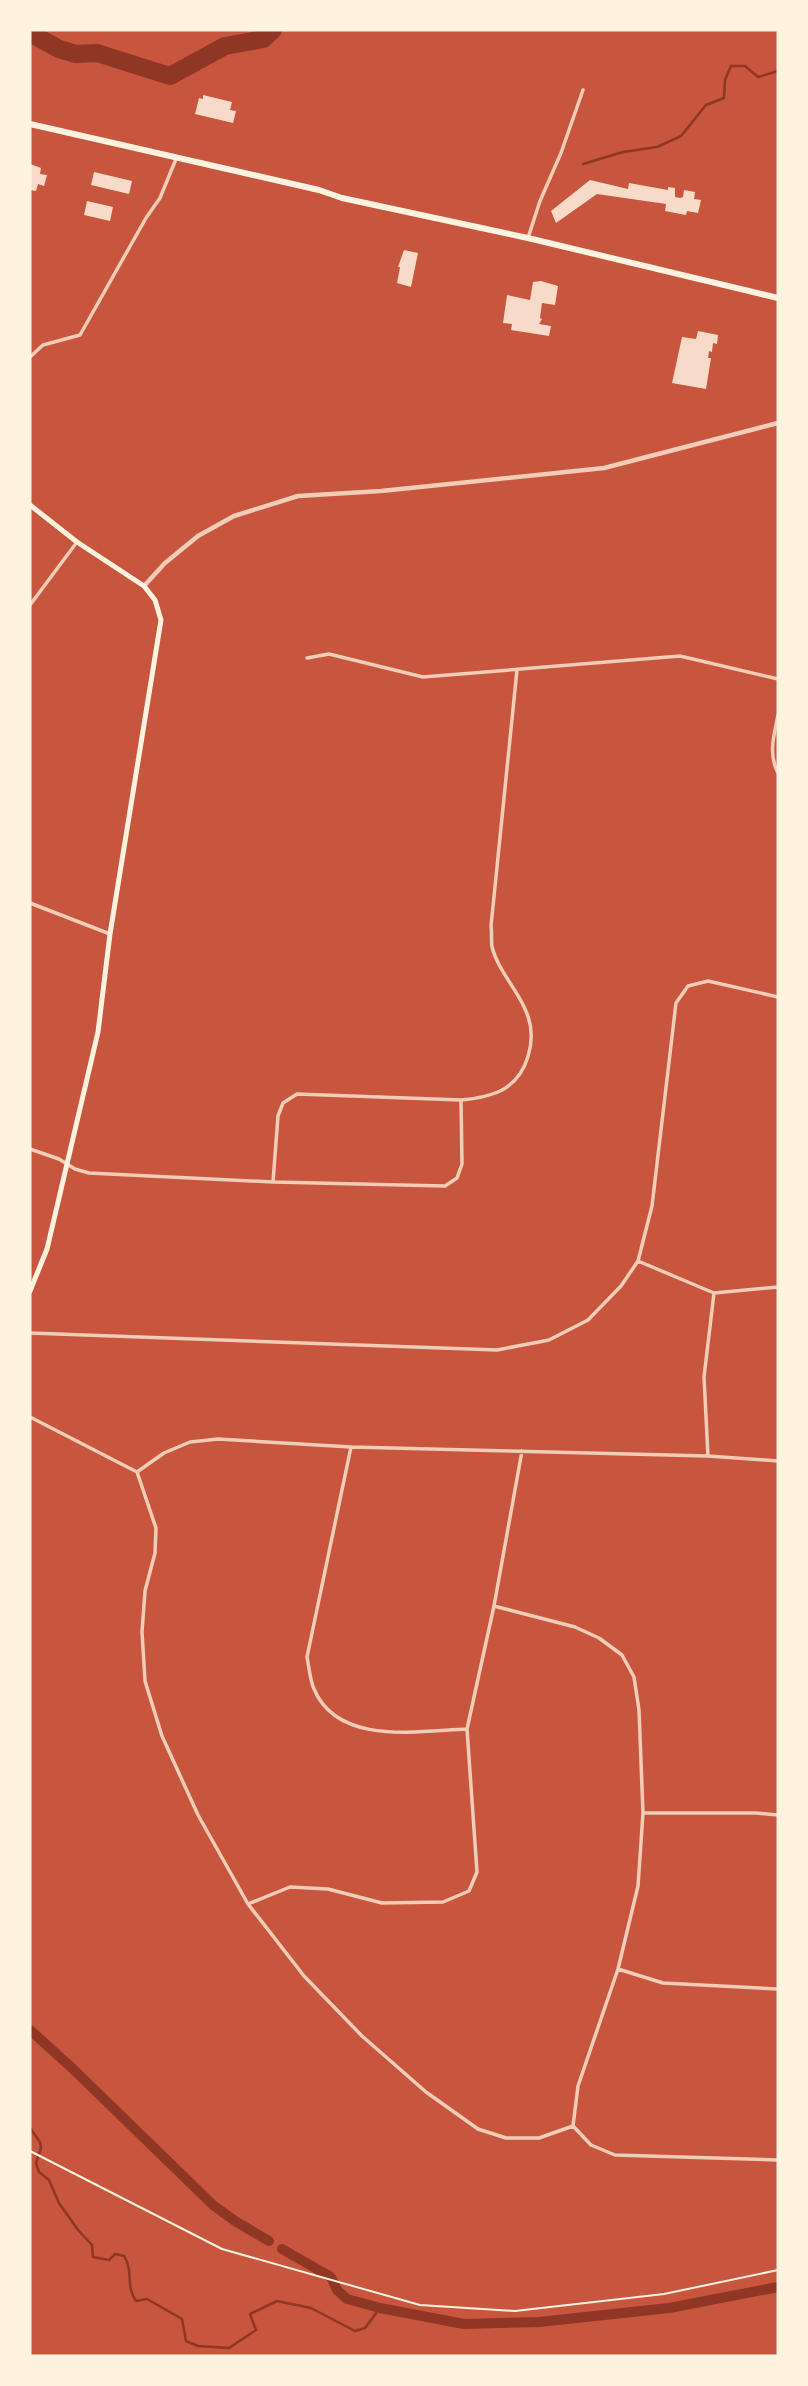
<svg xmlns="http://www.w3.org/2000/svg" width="808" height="2386" font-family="Quicksand,sans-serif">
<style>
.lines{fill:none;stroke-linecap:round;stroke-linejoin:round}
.stream{stroke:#8f3625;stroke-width:2.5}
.canal{stroke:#8f3625;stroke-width:10}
.river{stroke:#8f3625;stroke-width:18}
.building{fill:#f7dbc8}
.path{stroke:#fff3e0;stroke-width:2}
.minor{stroke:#f1ccb7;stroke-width:3.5}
.tertiary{stroke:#f1ccb7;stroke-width:4.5}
.secondary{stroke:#fff3e0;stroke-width:5}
.trunk{stroke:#fff3e0;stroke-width:6}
</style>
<rect width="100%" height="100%" fill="#c8553d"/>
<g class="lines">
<path class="stream" d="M583,164l40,-12 34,-5 24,-11 25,-31 18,-7 1,-18 6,-14h14l13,11 20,-6
M30,2128l10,14 1,6 -5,15 3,9 10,8 10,23 19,27 14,15 1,12 16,3 6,-6 9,2c10,16 1,29 12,45l11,-2 35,20 4,22 12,5 31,2 27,-18 -6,-16 27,-13 34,7 44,23 10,-3 15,-20"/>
<path class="canal" d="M30,2030l42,38 141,137 22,16 34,20
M282,2249l49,28 6,13 10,9 33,9 84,16 75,-2 130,-14 109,-21"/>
<path class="river" d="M30,33l29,16 17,5 21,-1 73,23 55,-30 38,-7 10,-9"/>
</g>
<path class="building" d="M203,95l29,7 -2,8 6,1 -3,12 -38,-9 4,-16 4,1z
M30,164l11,4 -1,6 7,1 -3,11 -6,-2 -2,7 -6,-1z
M94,172l38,9 -3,13 -38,-9z
M590,180l38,9 1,-6 39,7v-3l7,1v9l5,1 3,-1 1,-7 11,2 -1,7 7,1 -3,13 -11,-2 -1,4 -21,-4 1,-7 -69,-10 -41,29 -5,-12z
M87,201l26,6 -3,14 -26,-6z
M404,250l14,3 -7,34 -14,-4 3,-16h-2z
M541,281l17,5 -3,19 -13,-2 -2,15 2,1 -3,5 12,2 -2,10 -38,-6 1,-6 -9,-1 4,-28 23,5 3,-18z
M698,331l20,4 -1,9 -4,-1 -1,9 -3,-1 -1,7h3l-5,31 -34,-6 10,-46 14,2z"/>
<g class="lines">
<path class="path" d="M30,2151l192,98 198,56 95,6 149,-17 114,-24"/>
<path class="minor" d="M528,238l12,-37 21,-48 22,-63
M30,357l13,-12 37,-10 66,-117 14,-20 16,-39
M30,605l47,-63
M307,658l22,-4 94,23 257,-21 98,23
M778,715c-4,20 -10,39 0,58
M30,903l80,31
M30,1149l29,10 16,10 14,4 184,9 172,4 12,-8 5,-14 -1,-64
M273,1182l5,-66 5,-13 14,-9 164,6c12,-1 25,-3 37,-8 30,-13 41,-54 27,-83 -9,-21 -27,-39 -33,-62 -1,-6 0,-15 -1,-21l26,-256
M638,1261l76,32 64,-6
M30,1333l467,17 52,-10 39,-20 33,-34 17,-25 14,-55 24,-203 12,-17 20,-5 70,16
M30,1417l107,55 27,-19 26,-11 28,-3 133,8 357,9 70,5
M351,1447l-44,210c2,10 3,23 7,32 24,57 104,42 153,40
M708,1456l-4,-79 10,-84
M137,1472l19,56 -1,25 -10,38 -3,41 3,49 17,55 36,79 50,89 56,72 58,60 64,56 52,37 28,9h33l34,-12
M494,1606l81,21 24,11 23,17 12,22 5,33 4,103 -5,73 -20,83 -40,117 -5,40 18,19 24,10 163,5
M643,1813h113l22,2
M248,1904l42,-17 38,2 54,14 61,-1 26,-11 8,-19 -10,-143 27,-123 28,-155
M618,1969l45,14 115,6"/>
<path class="tertiary" d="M144,586l21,-23 33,-27 36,-20 64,-20 83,-5 223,-23 174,-45"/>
<path class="secondary" d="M30,505l47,37 67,44 11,14 6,20 -51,314 -12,98 -51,217 -17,42"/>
<path class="trunk" d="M30,124l289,66 23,8 186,40 250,60"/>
</g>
<rect width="808" height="2386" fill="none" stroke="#fff3e0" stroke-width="63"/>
</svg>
